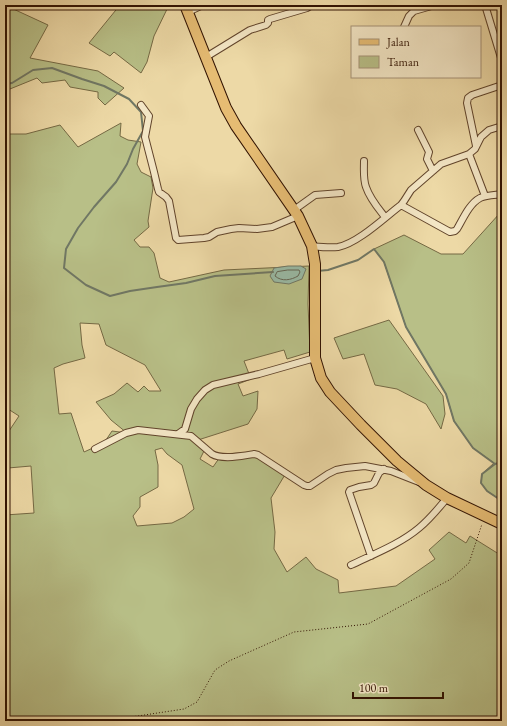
<svg xmlns="http://www.w3.org/2000/svg" width="507" height="726" font-family="'EB Garamond',serif">
<style>
.green{fill:#b8bf87;stroke:#756944;fill-rule:evenodd}
.water{fill:#99baa5;stroke:#707764}
.lines{fill:none;stroke-linecap:round;stroke-linejoin:round}
.shore{stroke:#666654;stroke-width:1}
.stream{stroke:#707764;stroke-width:2}
.street-casing{stroke:#61442b;stroke-width:8}
.primary-casing{stroke:#321302;stroke-width:12}
.path{stroke:#321302;stroke-width:1;stroke-dasharray:1 2;stroke-linecap:butt}
.street{stroke:#f3e6c5;stroke-width:6}
.primary{stroke:#e6bc73;stroke-width:10}
</style>
<rect width="100%" height="100%" fill="#edd9a6"/>
<filter id="stains"><feTurbulence type="fractalNoise" baseFrequency=".005" numOctaves="4"/><feColorMatrix values="0 0 0 0 .2 0 0 0 0 .09 0 0 0 0 .02 0 0 0 .5 -.17"/></filter>
<radialGradient id="worn" r=".72"><stop offset=".6" stop-color="#630" stop-opacity="0"/><stop offset="1" stop-color="#630" stop-opacity=".3"/></radialGradient>
<path class="green" d="M120,5h49l-15,31 -7,26 -6,11 -27,-21 -4,4 -21,-13z
M9,7l39,18 -18,33 68,13 26,17 -19,17 -7,-7v-6l-28,-5 -5,-7 -23,3 -5,-5 -32,13v-83z
M121,123l-1,13 8,4 13,2 -4,22 4,8 10,5 2,11 -5,33 1,6 -15,13 6,7h9l5,6 6,25 9,4 55,-12 85,-4 -1,38 2,48 -23,7 -3,-9 -40,11 7,18 -13,5 5,12 15,-5 -1,18 -9,15 -50,16 8,7 -6,12 13,8 9,-13 33,-2 31,21 -15,25 4,34 -1,17 13,23 19,-15 10,12 22,11 1,13 57,-7 39,-27 -6,-9 20,-18 17,11 4,-7 32,20v165h-497v-206l29,-2 -3,-47 -23,2 -3,6v-37l14,-21 -14,-9v-273h21l34,-9 18,22zM80,323l19,1 7,21 39,20 16,26h-12l-5,-5 -6,6 -11,-9 -13,11 -18,8 15,18 16,13 -15,-2 -8,12 -20,9 -13,-39 -12,1 -5,-46 9,-4 22,-6 -3,-13zM162,448l5,6 15,11 12,44 -10,8 -12,6 -35,3 -4,-10 7,-9v-10l18,-10v-22l-3,-15z
M502,212v289l-15,-10 -6,-8 1,-9 12,-11 -21,-15 -19,-27 -8,-27 -40,-67 -22,-65 -10,-13 30,-14 37,19h22l37,-41z
M389,320l54,76 2,18 -4,15 -15,-25 -29,-15 -22,-4 -11,-31 -21,5 -9,-21z"/>
<path class="water" d="M288,266h13l5,3 -4,10 -13,5 -15,-2 -4,-6 4,-8z"/>
<g class="lines">
<path class="shore" d="M288,270h11l1,2 -2,4c-7,4 -16,6 -23,0l2,-4z"/>
<path class="stream" d="M5,84l7,-1 21,-13 19,-2 30,11 22,7 25,13 12,13 2,19 -10,18 -6,15 -11,18 -22,25 -16,21 -12,21 -2,19 22,17 24,11 20,-5 27,-4 29,-4 29,-7 58,-4
M317,271l11,-1 30,-10 16,-11 10,13 22,65 40,67 8,27 19,27 22,16
M502,462l-7,2 -13,10 -1,9 6,8 15,10"/>
<defs>
<path id="street" d="M485,5l17,56
M188,12l15,-7
M404,27l5,-11 5,-5 21,-6
M206,57l44,-27 16,-5 2,-2v-3l2,-1 37,-11 5,-3
M141,105l8,11 -4,21 9,35 4,17 1,3 7,5 3,4 7,37 2,2 26,-2 5,-1 8,-5 14,-3 8,-1 18,1 15,-2 26,-11
M418,130l11,22 -2,7 6,12
M476,146l-9,-43 1,-5 4,-3 30,-10
M469,154l16,42
M364,161c0,9 -1,18 2,26 4,12 12,21 19,30
M401,205l49,27 5,-1 2,-2c6,-10 12,-25 23,-31 6,-3 15,-3 22,-4
M294,210l21,-15 26,-2
M312,246c9,1 17,2 26,1 20,-4 46,-29 63,-42l3,-4 7,-11 30,-26 28,-10 6,-5 6,-12 8,-7 13,-4
M178,434l7,-5 6,-20 6,-10 8,-9 8,-5 46,-11 56,-16
M95,449l31,-16 12,-3 53,6 21,18c10,6 31,2 42,0l4,1 46,30 3,1h3l18,-12 8,-4 10,-2 19,-2 26,5 28,11
M371,556l-22,-64 1,-2 9,-3 12,-2 3,-2 5,-10 5,-4
M351,565c23,-11 49,-21 68,-37 11,-9 19,-19 28,-30"/>
<path id="primary" d="M185,5l41,103 10,18 62,90 14,30 3,18v94l6,20 9,14 31,33 36,36 29,24 21,13 55,26"/>
</defs>
<use href="#street" class="street-casing"/>
<use href="#primary" class="primary-casing"/>
<path class="path" d="M121,721l10,-4 53,-8 13,-7 18,-32 14,-9 65,-29 74,-8 83,-45 18,-16 13,-39"/>
<use href="#street" class="street"/>
<use href="#primary" class="primary"/>
</g>
<rect width="507" height="726" fill="none" stroke="#edd9a6" stroke-width="20"/>
<rect x="6" y="6" width="495" height="714" fill="none" stroke="#321302" stroke-width="2"/>
<rect x="10" y="10" width="487" height="706" fill="none" stroke="#321302"/>
<rect x="351" y="26" width="130" height="52" fill="#f3e6c5" stroke="#a69277"/>
<rect x="359" y="39" width="20" height="6" fill="#e6bc73" stroke="#a69277"/>
<text x="387" y="46" font-size="12" fill="#321302">Jalan</text>
<rect x="359" y="56" width="20" height="12" fill="#b8bf87" stroke="#a69277"/>
<text x="387" y="66" font-size="12" fill="#321302">Taman</text>
<path d="M353 692v6h90v-6" fill="none" stroke="#321302" stroke-width="2"/>
<text x="359" y="692" font-size="12" fill="#321302" stroke="#f3e6c5" stroke-width="3" paint-order="stroke">100 m</text>
<rect width="100%" height="100%" filter="url(#stains)"/>
<rect width="100%" height="100%" fill="url(#worn)"/>
</svg>
